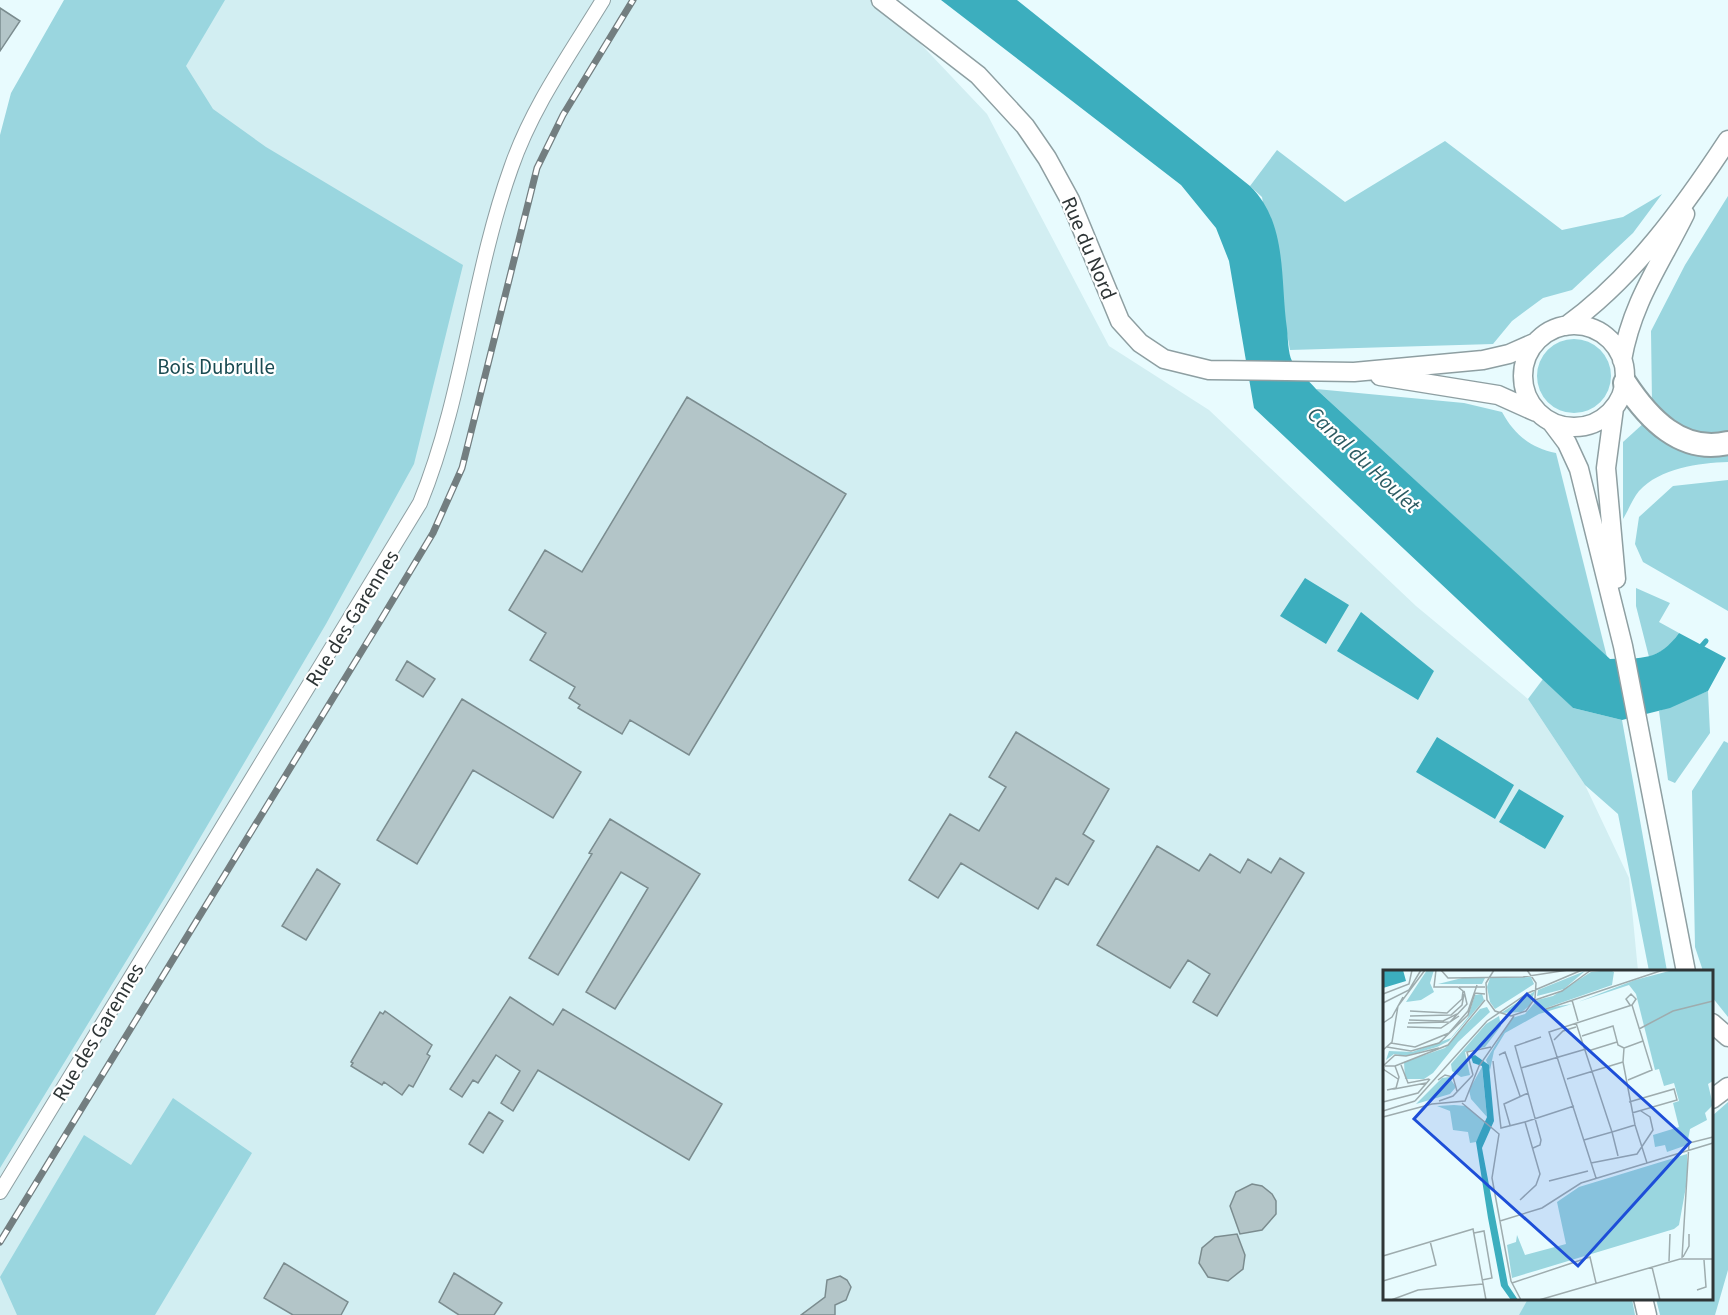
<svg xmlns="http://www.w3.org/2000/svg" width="1728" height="1315" font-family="'Source Sans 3',sans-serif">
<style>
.built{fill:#d2eef2}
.green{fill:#9ad6df}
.water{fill:#3caebe}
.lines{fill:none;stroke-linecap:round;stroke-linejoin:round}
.stream{stroke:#3caebe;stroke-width:5}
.building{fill:#b3c5c8;stroke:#7b8c8f;stroke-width:1.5}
.minor-casing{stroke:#8e9fa2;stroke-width:16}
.tertiary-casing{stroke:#8e9fa2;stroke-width:21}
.trunk-casing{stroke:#8e9fa2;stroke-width:26}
.minor{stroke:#fff;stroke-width:14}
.tertiary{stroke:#fff;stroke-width:18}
.trunk{stroke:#fff;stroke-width:22}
.rail-casing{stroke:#737e80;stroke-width:7}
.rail{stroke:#fff;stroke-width:4.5;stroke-dasharray:14;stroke-linecap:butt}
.labels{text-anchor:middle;stroke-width:4.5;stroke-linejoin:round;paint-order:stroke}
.street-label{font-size:21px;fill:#2e3536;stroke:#fff}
.park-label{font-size:21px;fill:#1a4b52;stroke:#fff}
.water-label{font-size:22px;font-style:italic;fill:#2c5b62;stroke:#fff}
.inset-road{fill:none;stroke:#9eacae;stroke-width:1.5}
.view{fill:#1d4ed8;fill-opacity:0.15;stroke:#1d4ed8;stroke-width:3}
.inset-edge{fill:none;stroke:#2e3536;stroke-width:3}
</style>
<rect width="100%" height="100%" fill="#e8fbfe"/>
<path class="built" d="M83,0h796l108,114 122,232 100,64 207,196 112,93 57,86 44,93 9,93 -254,1v326l180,1 -6,16h-1558v-1178z"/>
<path class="green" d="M64,0h161l-39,66 27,43 53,38 197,118 -49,199 -88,160 -162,275 -164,269v-1033l11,-42z
M1445,141l117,89 61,-13 39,-23 -29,39 -61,57 -29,8 -31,23 -19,23 -203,6 -28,-153 -12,-11 27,-36 68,52z
M1728,196v238c-38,0 -50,-3 -76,-31l-1,-72 34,-66z
M1537 376a37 37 0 1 1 74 0a37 37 0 1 1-74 0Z
M1316,389l148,14 38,9c12,22 28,36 54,41l51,204z
M1645,422c20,20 53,44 83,31v9c-29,1 -68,6 -89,29 -6,7 -11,20 -16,28v-77z
M1728,480v131l-85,-49 -8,-18 4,-27 34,-31z
M1636,588l34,15 -11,19 20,11 -11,15 -19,9 -13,-51z
M1543,679l30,29 49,12 45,251h-18l-31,-157 -33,-29 -57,-86z
M1708,691l2,42 -35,50 -7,-3 -9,-69z
M1724,741l4,2v274l-16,-20v-25l-9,-1 -8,-24 -3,-156z
M173,1098l79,55 -97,162h-138l-17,-38 84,-142 47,30z
M1728,1102v168l-13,45h-55l-4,-16 56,-1v-182z
M1528,1299h104l3,16h-116z"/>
<path class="water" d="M941,0h76l233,186c38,37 30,94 37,143 1,9 1,24 5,32 6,10 16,19 24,28l294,270c32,-1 49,2 69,-26l47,25 -18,33 -38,17 -48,12 -49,-12 -319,-300 -25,-147 -13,-33 -35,-43z
M1305,578l44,27 -23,39 -46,-28z
M1361,612l73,59 -16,29 -81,-49z
M1437,737l77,48 -19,34 -79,-47z
M1519,789l45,27 -19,33 -46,-27z"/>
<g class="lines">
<path class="stream" d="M1699,649l7,-8"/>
</g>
<path class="building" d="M0,8l20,13 -20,30z
M687,397l159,97 -157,261 -59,-35 -8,14 -44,-26 2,-3 -11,-7 6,-11 -45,-27 16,-27 -37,-23 36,-60 37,22z
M407,661l28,18 -12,18 -27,-17z
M462,699l119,73 -28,46 -80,-48 -56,94 -40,-24z
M1016,732l93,57 -26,45 11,7 -26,44 -12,-7 -18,31 -77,-46 -23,35 -29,-18 41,-66 29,17 27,-44 -17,-10z
M610,819l90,55 -85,135 -29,-17 62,-104 -27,-16 -63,103 -29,-17 63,-104 -3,-1z
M1157,846l42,25 11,-17 30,19 8,-14 23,14 9,-15 24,15 -87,143 -24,-14 17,-28 -22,-14 -18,28 -73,-43z
M317,869l23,15 -34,56 -24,-14z
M510,997l43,28 10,-16 159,95 -33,56 -151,-90 -25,41 -12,-8 19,-32 -24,-16 -18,28 -5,-3 -11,17 -12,-8z
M385,1011l47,34 -5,9 3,2 -17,31 -4,-2 -7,10 -18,-13 -2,3 -31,-19 2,-3 -2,-1 29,-50 3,2z
M489,1112l14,9 -20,32 -14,-9z
M1252,1184l10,2 10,8 4,7v13l-14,16 -22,4 -10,-28 6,-14z
M1237,1234l8,21 -2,14 -15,12 -20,-4 -9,-14 3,-15 13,-11z
M284,1263l64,39 -7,13h-48l-29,-17z
M454,1273l48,30 -8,12h-35l-20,-13z
M840,1276l7,4 4,7 -5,13 -11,5v10h-34l24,-18 2,-17z"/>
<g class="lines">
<defs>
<path id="minor" d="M0,1192l420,-689c44,-108 52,-226 91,-335 21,-61 59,-114 92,-168"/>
<path id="tertiary" d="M881,0l97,75 47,51 22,32 23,42 50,121 20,22 24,16 45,11 145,2 129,-12 26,-6 25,-11
M1523 376a51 51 0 1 1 102 0a51 51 0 1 1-102 0Z
M1566,326c66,-47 118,-119 162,-186
M1622,360c10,-58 38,-95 63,-146
M1380,376l118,19 38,17
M1614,408l-8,60 10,111
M1552,423l15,20 12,26 44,177 63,326
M1712,1023l16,14
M1712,1099l16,-12
M1643,1298l4,17"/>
<path id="trunk" d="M1625,383c23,35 56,71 103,60"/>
</defs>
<use href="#minor" class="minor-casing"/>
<use href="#tertiary" class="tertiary-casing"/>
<use href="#trunk" class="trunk-casing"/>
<use href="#minor" class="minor"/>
<use href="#tertiary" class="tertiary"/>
<use href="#trunk" class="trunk"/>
<defs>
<path id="rail" d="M0,1242l382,-624 51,-85 29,-65 75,-300 26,-53 70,-115"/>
</defs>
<use href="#rail" class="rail-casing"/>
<use href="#rail" class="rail"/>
</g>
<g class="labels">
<g class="street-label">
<text transform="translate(1089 248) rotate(67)" y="7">Rue du Nord</text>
<text transform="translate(352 618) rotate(-58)" y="7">Rue des Garennes</text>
<text transform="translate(98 1032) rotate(-59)" y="7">Rue des Garennes</text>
</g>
<g class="park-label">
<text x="216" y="374">Bois Dubrulle</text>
</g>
<g class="water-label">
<text transform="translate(1364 459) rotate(43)" y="8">Canal du Houlet</text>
</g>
</g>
<g transform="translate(1383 970)">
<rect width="330" height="330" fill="#e8fbfe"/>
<path d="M44,0h7l-4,13 4,9 -13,8 -15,2zM227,0l4,2 -2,13 -66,23 26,-4 -33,10 -34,19 -11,18 -4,19 -4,-10 26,-42 13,-4 12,-14 16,-4 38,-24zM290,0h40v111l-5,3 5,21 -8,8 2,7 -17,9 -3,16 -20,7 -2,-7 -10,2 -2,-12 26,-8 -6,-24 6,-2 -5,-18 -10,3 -5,-17 -4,1 -19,-76 -7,-9 -51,17 57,-22zM202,1l-21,18 -27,7 1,-6zM148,7l3,7 -39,25 -5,-7 -3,-15 3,-9zM79,8h23l-3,6h-44zM152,21l-5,14 -8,7 -21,1zM99,24l2,6 -35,41 -12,6 -31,9 -12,-2 -8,6 3,-9 23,1 39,-14 17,-21 7,-22zM104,37l3,5 -32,30 -25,31 -9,6h-19l-1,-17 41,-14 35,-39zM116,46l2,10 -16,21 -20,5 5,23 -9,2 -9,-6 -1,-7 35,-40zM99,97l5,50 -16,-18 -2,-9zM66,107l7,10 -6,7 -34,10 26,-26zM71,135l12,1 20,17 -10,19 -6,1 -2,-11 -15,-2 -3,-19 -13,-5zM304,184v27l-8,44 -5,4 -162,49 -5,-33 9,-3 1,-7 8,20 41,-11 -9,-42 22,-15z" fill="#9ad6df"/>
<path d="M0,0h20l3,11 -23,7zM92,85l14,10 5,56 -12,27 26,137 10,15h-7l-10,-14 -13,-68 -12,-76 11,-25 -5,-51 -9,-3 -2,-6z" fill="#3caebe"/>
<path class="inset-road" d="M58,0l7,8 75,-1 45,-7M111,0l-8,13 1,17 8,11 16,5 15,-5 9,-13 1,-15 -9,-13M238,0h24M76,17h26M0,24l26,-10 3,-14M152,30l27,-9 29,-21M189,30l6,21M0,33l26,-13 12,-20M247,35l-4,-6 5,-5 5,5 -4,6M163,39l117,-39M27,41l37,2 15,-14 1,-8 -5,-4h-24l2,-17M27,46l41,-1 11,-10 2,-11M26,50l34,1 14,-7M0,53l9,-6 11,-20M25,53l42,-1 17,-18 -3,-13M193,53l36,109 -28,8M24,57l34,1 18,-12M256,59l34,-18 40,-10M199,66l31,-10 5,19 6,3M171,70l9,-9 13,-4M8,73l24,4 34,-14 19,-22 9,-26M4,77l24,4 28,-8 29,-28 7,-22 10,1M0,80l9,-8 6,-36 27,-36M205,81l29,-9M116,85l6,-3 15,44M110,91l8,67 24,-6 15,52 -4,11 -16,15M240,92l1,-14 19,-7M18,95l7,18 21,-4M0,96l12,-11 11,1 33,-8M2,96h10l4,11 -3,11 -9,2M12,96l53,-21 37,-45M138,98l65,-19M0,99l15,10M90,105l-6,-23 24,-5M184,109l56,-17 12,63M55,110l7,-5 8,2 4,14M11,119l32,-6M32,131l72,-80 41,-28 54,-23M56,131l14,-5 20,-21M0,132l35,-9 12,-14M246,132l45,-13 3,11 -45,13M79,133l37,31 -7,44 19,103 10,19M0,141l32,-10M0,147l49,-13 33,-3 14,-35 35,-50M142,152l49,-16M127,155l-6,-21 24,-11M150,178l7,-3 1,-5 -26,-94 26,-9M235,186l-6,-24 23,-7 12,38M208,193l46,-9 16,-24 -3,-13 -9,-6M213,208l-47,-146 83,-27 20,65 -24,10M166,211l39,-10M117,251l42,-13 39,-25 132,-40M91,263l10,-2 8,47 -10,2M0,286l90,-27 13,71M300,287l6,-11v-12M299,288l7,-115 24,-6M286,291l1,-27M269,297l8,33M0,311l53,-16 -6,-24M129,313l78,-26 6,26M314,320l9,-3 -2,-27M8,330l27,-10 65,-6M156,330l141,-41h33"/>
<path class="view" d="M144,24l163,148 -112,124 -164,-147z"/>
<rect width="330" height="330" class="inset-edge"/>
</g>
</svg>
